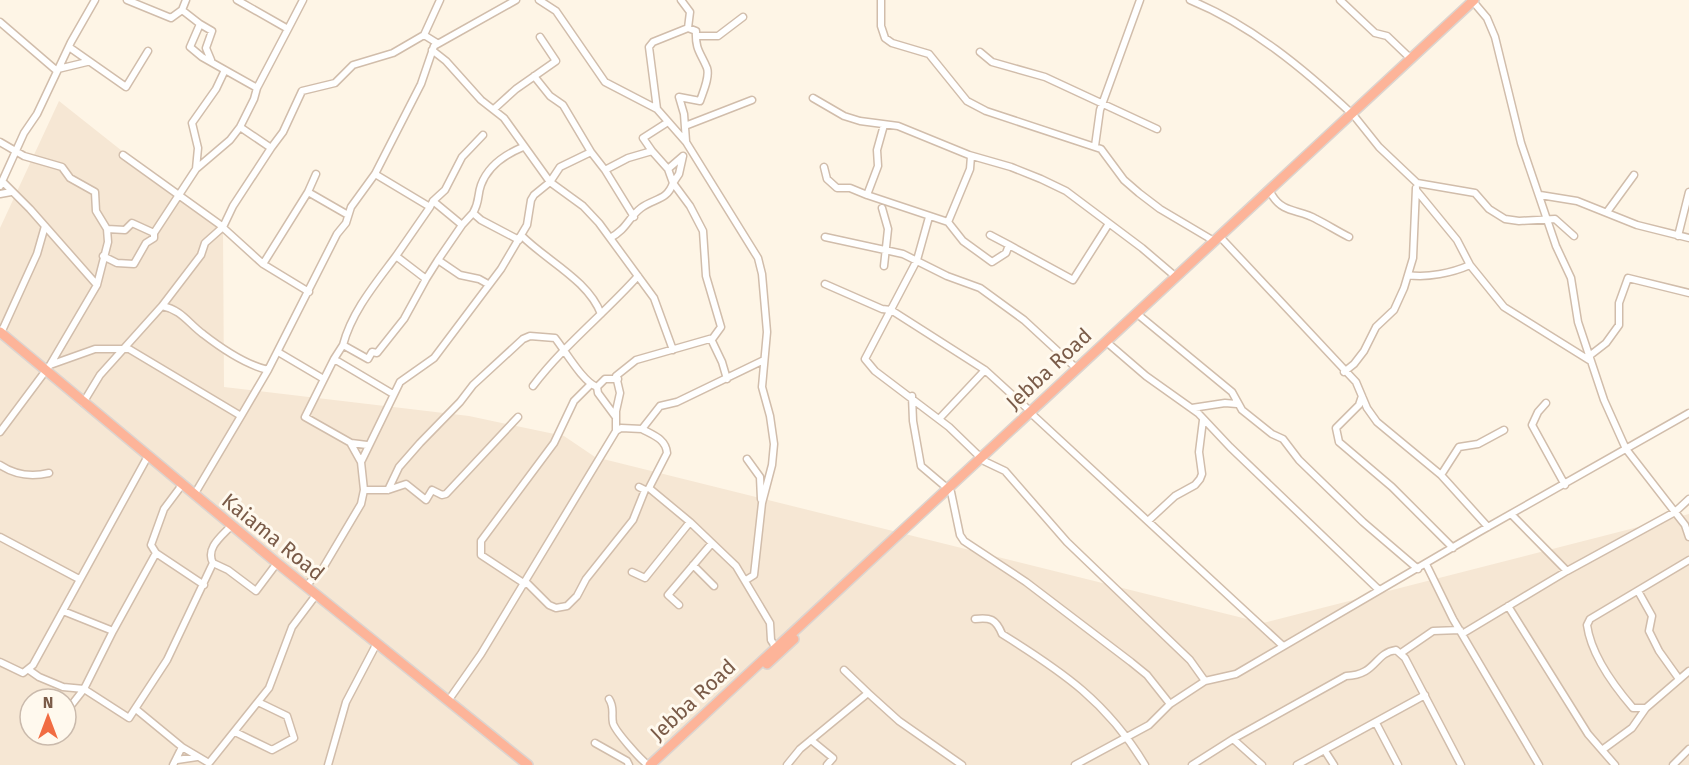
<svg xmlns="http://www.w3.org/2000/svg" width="1689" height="765" font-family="'Fira Sans',sans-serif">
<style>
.residential{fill:#f6e7d4;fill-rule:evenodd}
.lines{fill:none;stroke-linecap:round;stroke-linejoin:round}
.minor-casing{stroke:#d1bdab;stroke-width:9}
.highway-casing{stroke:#dcd4cf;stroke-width:12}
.minor{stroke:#fff;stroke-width:6}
.highway{stroke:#fdb499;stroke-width:9}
.labels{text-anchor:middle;stroke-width:6;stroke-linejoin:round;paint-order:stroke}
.street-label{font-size:21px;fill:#7a5b48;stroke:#fff9ee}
</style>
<rect width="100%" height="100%" fill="#fef5e6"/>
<path class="residential" d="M59,101l164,130 1,156 245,29 95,20 31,21 668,166 426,-109v251h-1689v-537zM30,699h36v36h-36z"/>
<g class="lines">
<defs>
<path id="minor" d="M127,0l44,18 11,-8
M186,0l-4,10 18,14 -10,23 12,10 23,13
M237,0l51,29 -31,59
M539,0l17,11 49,71 52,27 29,33 72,116 4,16 5,58 -5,55 8,29 4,28 -2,21 -10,38 -8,72 -8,5
M881,0v26l4,12 7,5 37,11 38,47 19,10 115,38 23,31 15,13 21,16 54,32
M1190,0c61,25 114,69 162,114
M1340,0l35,33 12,3 24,23
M1476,5l11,13 8,19 26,106 35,103 15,32 7,44 26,78 22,49 59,76 4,12
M0,22l57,49
M200,24l12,7 -6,17 5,12
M288,29l15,-29
M424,35l16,-35
M696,36h22l25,-19
M69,47l57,40 22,-36
M432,50l14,11 35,39 23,18 46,64 33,24 16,17 55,75 19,52
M980,52l12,10 53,15 112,52
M58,69l29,-7
M534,76l16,20 13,9 28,47
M813,98l31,18 16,5 38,5 71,29 42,12 30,12 25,12 76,57 34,29
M494,109l22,-20 40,-28 -16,-24
M657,109l-8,-62 4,-5 35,-14 2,-16 -9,-12
M1355,117l24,30 38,36 58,10 14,16 16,10 14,2 36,-2 19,17
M884,125l-7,25 1,16 -11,29 81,27
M685,126l67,-26
M686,141l-2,-27 -5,-17 21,4c3,-9 10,-24 7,-33 -6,-15 -12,-18 -11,-37l-8,-3
M0,142l24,14 38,11 8,11 25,14 1,19 11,18
M1095,146l5,-36 40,-110
M652,151l-9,-13 25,-16
M123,155l96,69 44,40 46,28
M971,156l-1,13 -22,53 15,19 29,21 14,-9 3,-8 -19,-10
M824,167l3,12 10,9h13l17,7
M196,169l2,-21 -6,-25 24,-34 9,-19 32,18 -3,11 -14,28
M668,169l15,-13
M605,170l29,47
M375,174l55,33 3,-6 29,24 11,-12 8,7 38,20
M2,181l28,28 67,76
M0,186l24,-53 13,-19 34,-72 24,-42
M1416,190l41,50 13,25 34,42 85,53
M308,192l8,-18
M0,194l11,-2
M1272,195c11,19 28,14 44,24 12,6 21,12 33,18
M1540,195l37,6 60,24 52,13
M433,201l12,-11 17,-33 21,-22
M430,207l-34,49 30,23 12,-19
M882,208l6,21 -4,37
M1607,212l27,-37
M473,213c7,-12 4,-17 8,-28 7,-19 25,-31 42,-38
M929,217l-12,43 -52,99 10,12 74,56 31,30
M462,225l-24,35 22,15 19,4 9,5
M522,236c25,25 66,44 79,78
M1678,236l11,-44
M825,237l78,17 44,22 33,12 44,32 52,48
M610,238c17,-9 18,-20 31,-30 13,-10 26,-7 32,-25l17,23 13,25 3,45 15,51 -8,11 -77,22 -20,16 4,17 -4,18v20
M1223,240l133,142 11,26 10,14 64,53 47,52
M1009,245l64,35 35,-55
M103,256l14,7 17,1 12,-21 8,-5v-5
M263,264l45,-72 40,23
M1408,275c19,3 44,-2 62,-10
M825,284l57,25 9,1 94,60 -46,49
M162,306l39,-51 4,-12 18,-16 10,-21 38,-58
M1141,317l91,75 10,18 30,24 11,5 16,21 64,62 55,47
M1,333l36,-79 8,-28
M711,339l11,23 5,17
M343,345c9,-34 33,-62 53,-89
M1110,345l36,31 52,37 32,34 149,143
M278,352l44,26
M1588,357l18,-14 13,-18v-22l9,-25 61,15
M334,359l9,-14 25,14 4,-7 5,1 27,-34 22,-40
M50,365l45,-16h34l112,67 27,-46 69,-136 9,-11 5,-16 24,-33 46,-90 13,-38 82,-46
M985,370l45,41
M1344,372l10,-8 10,-13 12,-24 18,-17 10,-22 9,-30 3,-70
M533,386c31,-41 71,-72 105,-110
M597,387l8,-8h13
M912,396l1,25 8,45 26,22
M1362,396l-3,9 -23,23 3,14 53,45 61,61
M83,403l17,-28 62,-69c20,4 26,17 41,28 18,14 44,31 65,36
M1546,403l-8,9 -6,13 33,60
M1192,408l33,-5 12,1
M1034,416l249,230
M642,429c11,6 24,10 25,24l-18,35 41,34 46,44 34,57 1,17 5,8
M0,432l50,-67 47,-80 11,-43 -1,-13 18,1 7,-7 22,10 42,-64 34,-29 10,-13 31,21 12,-16 19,-41 33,-8 18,-18 40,-12 31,-18 13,8
M351,444l10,18
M367,445l-16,-2 -46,-26 29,-58 59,35
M747,459l13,18 1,22
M984,461l21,10 62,71 123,118 15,21
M0,465c15,10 32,12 49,8
M1441,475l18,-28 19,-3 26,-14
M182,485l-18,24 -13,36 5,8 48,32
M364,490h24l18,-6 20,16 6,-10 10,5 4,-1 72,-77
M388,490l11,-23 21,-24 40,-41 13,-17 50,-46 7,-3 25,2c11,14 28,44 42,49l1,6 17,23
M951,492l9,43 4,6 62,41 105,80 16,13 23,29
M194,495l47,-79
M1512,515l55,56
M1148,521l27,-25 20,-11 5,-6 2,-5 -3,-22 4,-32
M0,537l79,42
M1689,560l-99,59 -3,6c4,29 27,61 46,83h13l43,-37
M213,563c-8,-15 9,-27 18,-37
M1426,564l27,55 86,146
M693,565l21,21
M632,572l13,6 45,-56
M526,582l23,23 7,3 11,-2 10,-10 9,-17 47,-59 12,-30 -6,-3
M525,584l-44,-29v-14l73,-98 20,-42 16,-16
M306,586l17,-18 38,-64 3,-14 -3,-28 39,-80 34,-24 67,-89 26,-44 4,-25 3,-5 16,-13 10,-15 31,-15 14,18 23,-12 24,-7 16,18 5,14 6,-9 4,-18
M1638,591l14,25 -3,15 10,20 20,28
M679,605l-11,-10 44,-52
M1508,606l80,128 27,31
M63,611l50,20 43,-78
M975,619c15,-2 21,0 27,15 61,38 105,68 143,131
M1462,634l105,-63 108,-59 14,-13
M1401,653l32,-22 27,-1
M0,662l23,11 10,-8 115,-209
M29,670l10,7 24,10 21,2 45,29 38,-58 46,-97 15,7 28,21 21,-28
M844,670l24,23
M609,699c6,9 2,15 4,24 2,8 27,36 35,42
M448,701l33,-47 135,-223 5,-3 21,1 18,-23 17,-4 87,-42
M137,710l45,37 27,16 60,-75 23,-61 24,-32
M66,712l18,-23 29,-58
M1376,723l22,42
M235,732l37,18 22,-12 -7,-22 -29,-14
M1233,739l113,-63c31,-1 28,-23 50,-26l9,8 56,107
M811,740l22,18 -6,7
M595,743l32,18 2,4
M1602,750l30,-22 14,-20
M1325,751l9,14
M177,760l20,-3
M173,765l9,-18
M328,765l18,-63 31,-59
M787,765l13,-16 68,-56 31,28 63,44
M1075,765l74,-40 21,-21 35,-23 31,-7 243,-142 210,-119
M1192,765l41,-26 29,26
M1297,765l128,-70
M1673,765l16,-16"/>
<path id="highway" d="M0,332l277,231 251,202
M767,664l27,-25
M650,765l824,-765"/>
</defs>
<use href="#minor" class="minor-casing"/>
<use href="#highway" class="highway-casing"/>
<use href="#minor" class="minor"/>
<use href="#highway" class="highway"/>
</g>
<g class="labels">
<g class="street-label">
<text transform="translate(1049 369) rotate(-43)" y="7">Jebba Road</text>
<text transform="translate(273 537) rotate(39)" y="7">Kaiama Road</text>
<text transform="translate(693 700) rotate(-43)" y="7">Jebba Road</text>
</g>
</g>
<g transform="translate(48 717)"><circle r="28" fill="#fff9ee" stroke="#cabaac" stroke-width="1.5"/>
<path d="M0-4.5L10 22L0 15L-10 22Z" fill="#f16c42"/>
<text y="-9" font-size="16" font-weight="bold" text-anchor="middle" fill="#7a5b48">N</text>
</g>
</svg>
